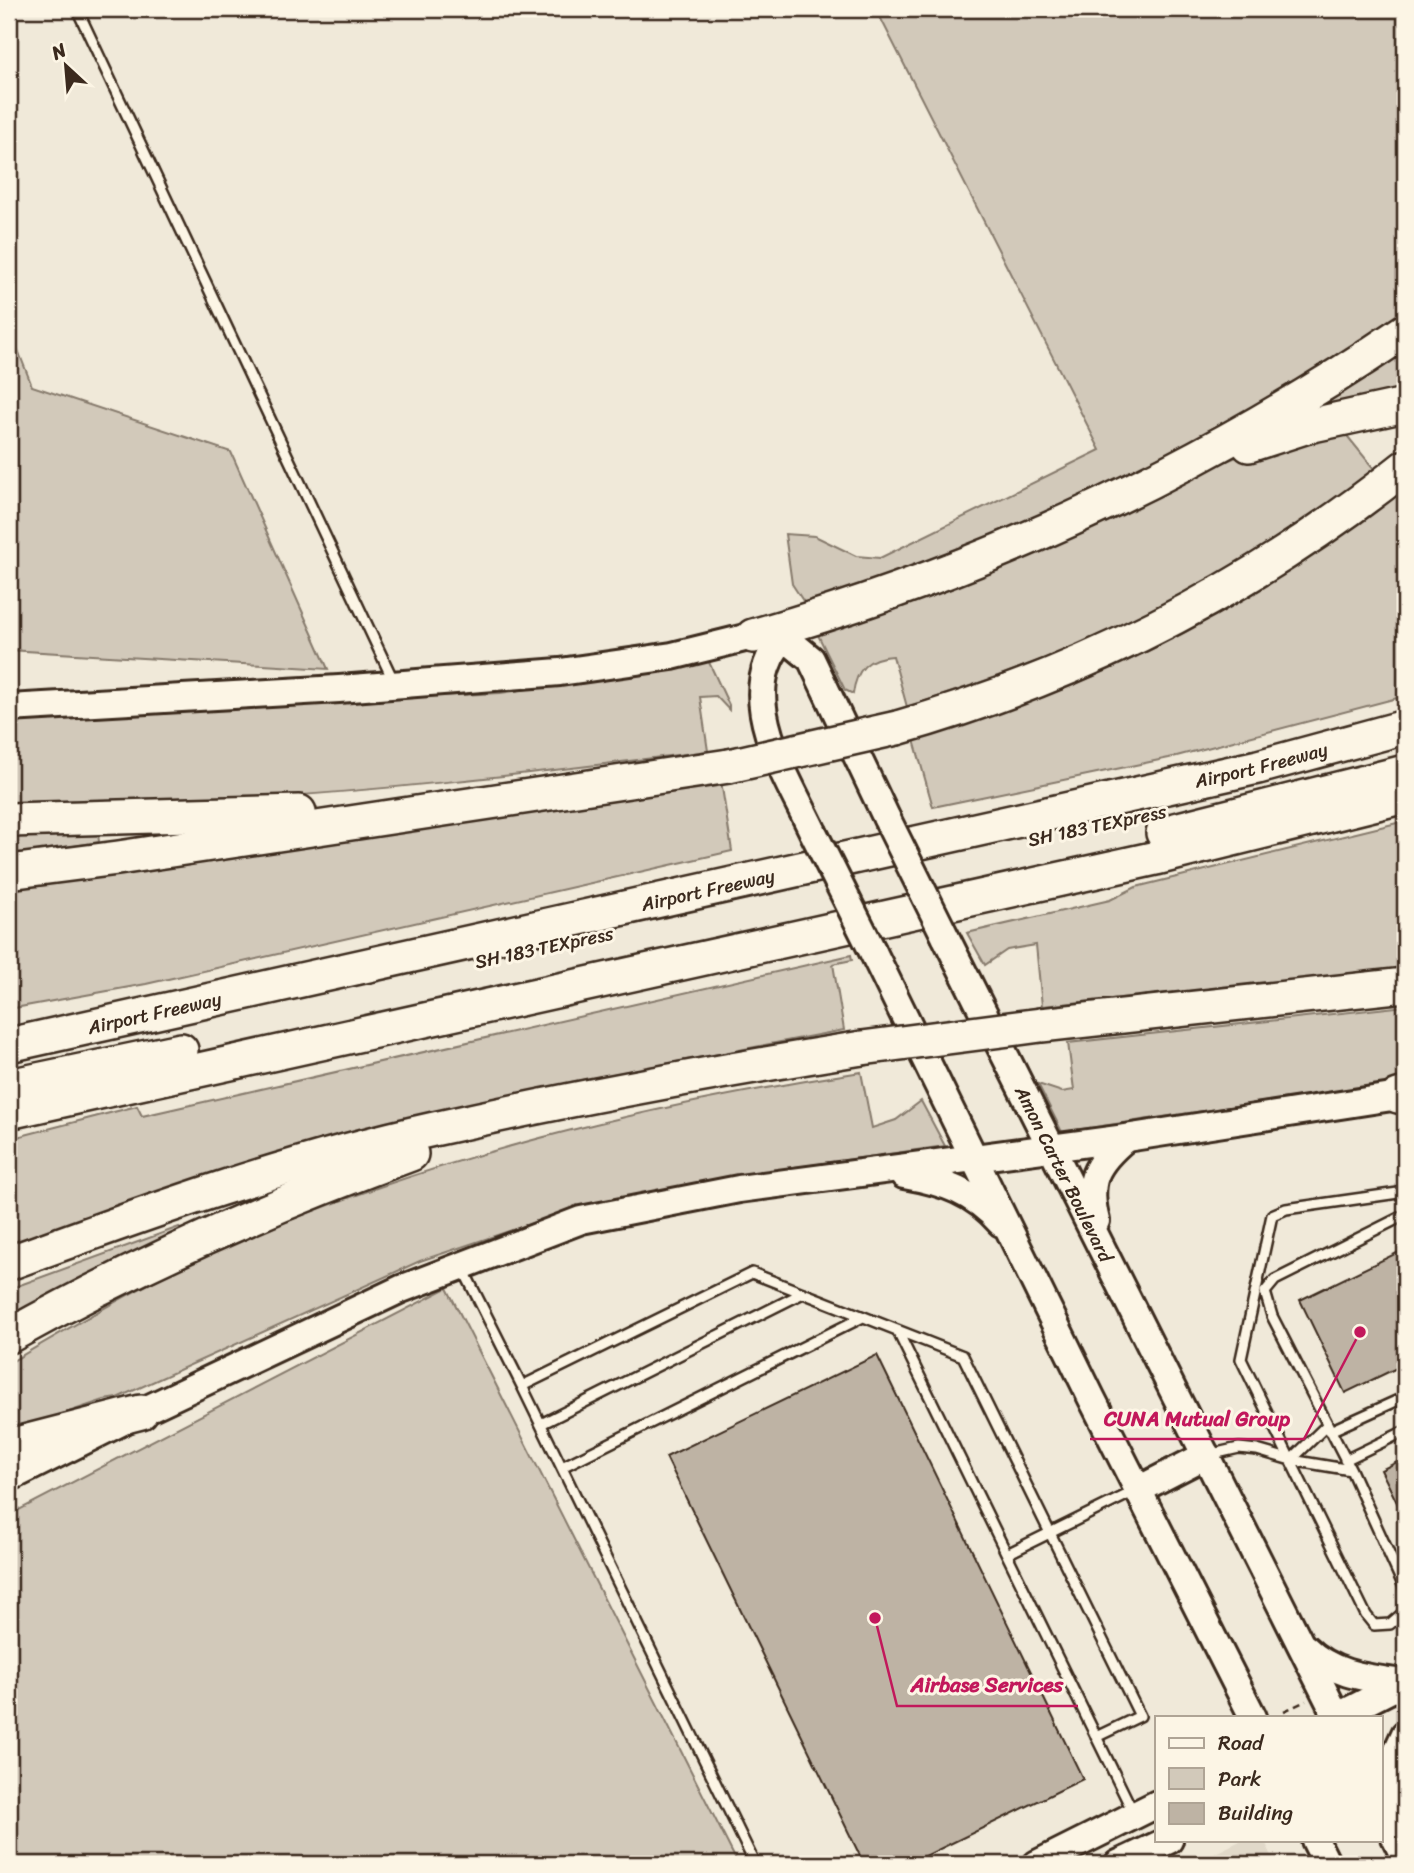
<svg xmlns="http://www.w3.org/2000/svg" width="1414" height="1873" font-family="Sriracha,sans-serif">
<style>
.built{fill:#e1d9c9}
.green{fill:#d2c9ba;stroke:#867a6c;stroke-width:2}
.building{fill:#beb3a4;stroke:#3b2a1e;stroke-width:2}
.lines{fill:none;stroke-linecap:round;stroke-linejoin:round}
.lane-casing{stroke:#3b2a1e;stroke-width:14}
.secondary-casing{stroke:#3b2a1e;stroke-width:32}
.highway-casing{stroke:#3b2a1e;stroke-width:38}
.path{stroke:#3b2a1e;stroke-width:2.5;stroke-dasharray:7 5;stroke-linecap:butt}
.lane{stroke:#fcf5e5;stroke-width:9}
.secondary{stroke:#fcf5e5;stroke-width:26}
.highway{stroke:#fcf5e5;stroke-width:33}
.secondary-bridge-casing{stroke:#3b2a1e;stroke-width:32;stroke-linecap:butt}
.highway-bridge-casing{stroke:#3b2a1e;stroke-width:38;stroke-linecap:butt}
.secondary-bridge{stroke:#fcf5e5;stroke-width:26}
.highway-bridge{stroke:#fcf5e5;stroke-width:33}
.labels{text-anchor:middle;stroke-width:6;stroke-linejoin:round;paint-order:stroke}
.street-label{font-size:19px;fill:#3b2a1e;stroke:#fcf5e5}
.leader{fill:none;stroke:#c2185b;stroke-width:2.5}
.callout-dot{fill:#c2185b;stroke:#fcf5e5;stroke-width:2.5}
.callout-label{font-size:21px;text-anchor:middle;font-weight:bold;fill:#c2185b;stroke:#fcf5e5;stroke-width:6;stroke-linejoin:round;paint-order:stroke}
</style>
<rect width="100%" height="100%" fill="#f0e9d9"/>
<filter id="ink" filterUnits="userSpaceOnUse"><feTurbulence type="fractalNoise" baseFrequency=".0143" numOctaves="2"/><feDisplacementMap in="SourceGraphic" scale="14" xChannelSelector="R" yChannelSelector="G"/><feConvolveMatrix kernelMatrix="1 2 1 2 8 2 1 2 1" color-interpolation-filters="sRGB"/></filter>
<g filter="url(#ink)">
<path class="built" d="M1242,1840h22l12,24h-83z"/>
<path class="green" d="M876,9h529v309l-151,94 -174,88 -120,53 -153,54 -15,-23 -7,-50 30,2 41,20 24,2 220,-108z
M9,327l23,59 199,66 97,217 -319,-19z
M1405,347v47l-98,15z
M1344,432l31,38c-33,24 -65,50 -99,72 -115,74 -240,124 -369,165l-14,-51c-26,1 -37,14 -40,38l-8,-4 -27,-55 2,-6 426,-176z
M1405,487v209l-236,62 -236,49 -19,-67c39,-13 78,-25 117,-39 135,-49 261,-125 374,-214z
M707,658l22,47v5l-13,-14 -16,1 8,54c-170,22 -341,42 -513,51 -62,3 -124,2 -186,3v-88l491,-24 133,-19z
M721,781l11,70 -586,133 -137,25v-120z
M1405,821v148l-363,37 -6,-61 -29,5 -22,15 -18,-32 143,-33 26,-13z
M9,831l89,2 1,9 -90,14z
M851,955l1,5 -19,4 11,66 -273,52 -160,41 -402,130v-114l128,-33 5,10z
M1405,1006v75l-343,51 -24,-48 24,8 12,-2 -6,-47z
M861,1072l11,56 24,-8 25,-19 24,45 -220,31 -162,36 -143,48 -303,137 -13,2 -95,32v-69c72,-42 146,-86 223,-119 205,-88 410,-138 629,-172z
M179,1227l2,5 -172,87v-30z
M447,1288l291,576h-729v-349z"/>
<path class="building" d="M1405,1249v115l-60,29 -45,-93z
M877,1355l206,424 -174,85h-45l-198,-407z
M1405,1458v61l-24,-49z"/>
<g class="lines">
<defs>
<path id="lane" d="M77,9l317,673
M1405,1192l-119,17 -14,6 -31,144 125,256 8,10 16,-1 13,-11 2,-12
M1405,1215l-130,65 -10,12 7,24 79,154 54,119
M463,1269l59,117 230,-113 145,57 237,484
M897,1330l66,26 177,360 -44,21
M522,1386l233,478
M541,1424l262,-131
M1330,1431l75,-34
M1208,1455l31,-7 18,2 34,10 60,10
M1291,1460l36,-35
M1345,1460l60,-29
M562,1467l301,-150
M1007,1554l130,-64"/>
<g id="secondary">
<path d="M795,627c-70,57 -11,143 18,205"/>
<path d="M9,708l330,-19 221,-17 112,-16 81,-20 36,5 22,18 76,160"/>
<path id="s1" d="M945,936l392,781"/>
<path d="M873,952l218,445 162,320"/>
<path d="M904,1175c40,7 70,17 97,48"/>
<path d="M1096,1221c-10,-40 -1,-57 30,-83"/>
<path d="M9,1478l132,-66 260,-123 180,-69 158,-31 387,-51 279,-43"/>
<path d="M1138,1490l68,-35"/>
<path d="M1305,1648c27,27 62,30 98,35"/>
<path d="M1336,1717l69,-35"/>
<path d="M1381,1808l24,50"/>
<path d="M1384,1815l9,-55 12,-26"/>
<path d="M1315,1840l12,24"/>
<path d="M1037,1864l120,-60"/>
<path d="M1118,1864l51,-24"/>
</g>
<g id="highway">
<path d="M1249,445l59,-19 97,-21"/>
<path d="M753,636c233,-66 452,-169 652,-305"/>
<path d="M897,728c186,-53 357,-141 508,-261"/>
<path d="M9,820l290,-8"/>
<path d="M1163,833l242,-61"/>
<path d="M9,872l109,-14 611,-92"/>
<path d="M1041,1025l364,-40"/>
<path id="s2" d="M9,1045l1249,-278 147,-40"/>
<path d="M9,1086l172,-36"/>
<path d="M1398,1096l7,-2"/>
<path d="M9,1112l1147,-254 249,-62"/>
<path d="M9,1263c139,-51 280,-102 425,-134 142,-32 285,-58 428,-81"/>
<path d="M9,1336c129,-72 263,-131 402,-182"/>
<path d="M9,1446l132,-34"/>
</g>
</defs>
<use href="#lane" class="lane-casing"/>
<use href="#secondary" class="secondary-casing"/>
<use href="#highway" class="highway-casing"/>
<path class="path" d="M1284,1711l22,-10"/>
<use href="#lane" class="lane"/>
<use href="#secondary" class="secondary"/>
<use href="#highway" class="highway"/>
<defs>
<path id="secondary-bridge" d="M887,819l58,117
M813,832l60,120"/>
<path id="highway-bridge" d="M729,766l168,-38
M862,1048l179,-23"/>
</defs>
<use href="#secondary-bridge" class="secondary-bridge-casing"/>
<use href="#highway-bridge" class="highway-bridge-casing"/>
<use href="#secondary-bridge" class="secondary-bridge"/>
<use href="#highway-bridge" class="highway-bridge"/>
</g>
</g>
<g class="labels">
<g class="street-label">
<text dy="7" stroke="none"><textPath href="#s2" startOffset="1283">Airport Freeway</textPath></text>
<text transform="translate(1097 825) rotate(-12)" y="7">SH 183 TEXpress</text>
<text dy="7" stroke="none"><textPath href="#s2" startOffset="716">Airport Freeway</textPath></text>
<text transform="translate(544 947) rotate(-12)" y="7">SH 183 TEXpress</text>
<text dy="7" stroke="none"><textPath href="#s2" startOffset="149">Airport Freeway</textPath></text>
<text dy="7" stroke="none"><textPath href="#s1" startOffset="266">Amon Carter Boulevard</textPath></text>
</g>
</g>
<path class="leader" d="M1360 1332L1304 1439H1090M875 1618L897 1706H1078"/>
<g class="callout-dot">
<circle cx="1360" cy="1332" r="7"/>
<circle cx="875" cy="1618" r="7"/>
</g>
<g class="callout-label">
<text x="1197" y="1426">CUNA Mutual Group</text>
<text x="987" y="1692">Airbase Services</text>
</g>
<rect width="1414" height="1873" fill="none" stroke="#fcf5e5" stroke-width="35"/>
<rect x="18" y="18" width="1379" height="1838" fill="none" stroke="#3b2a1e" stroke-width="2.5" filter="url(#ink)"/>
<rect x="1155" y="1716" width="228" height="126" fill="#fcf5e5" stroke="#afa495" stroke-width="2"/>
<rect x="1169" y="1738" width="35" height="10" fill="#fcf5e5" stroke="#afa495" stroke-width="2"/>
<text x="1218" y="1750" font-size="21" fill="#3b2a1e">Road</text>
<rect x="1169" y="1768" width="35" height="21" fill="#d2c9ba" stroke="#afa495" stroke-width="2"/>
<text x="1218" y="1786" font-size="21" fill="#3b2a1e">Park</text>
<rect x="1169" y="1803" width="35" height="21" fill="#beb3a4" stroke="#afa495" stroke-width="2"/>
<text x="1218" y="1820" font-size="21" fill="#3b2a1e">Building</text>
<g transform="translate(66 66) rotate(334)" stroke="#fcf5e5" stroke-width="5" paint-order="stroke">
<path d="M0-5L12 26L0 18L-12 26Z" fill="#3b2a1e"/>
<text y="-10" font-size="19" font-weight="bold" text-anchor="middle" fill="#3b2a1e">N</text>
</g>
</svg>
